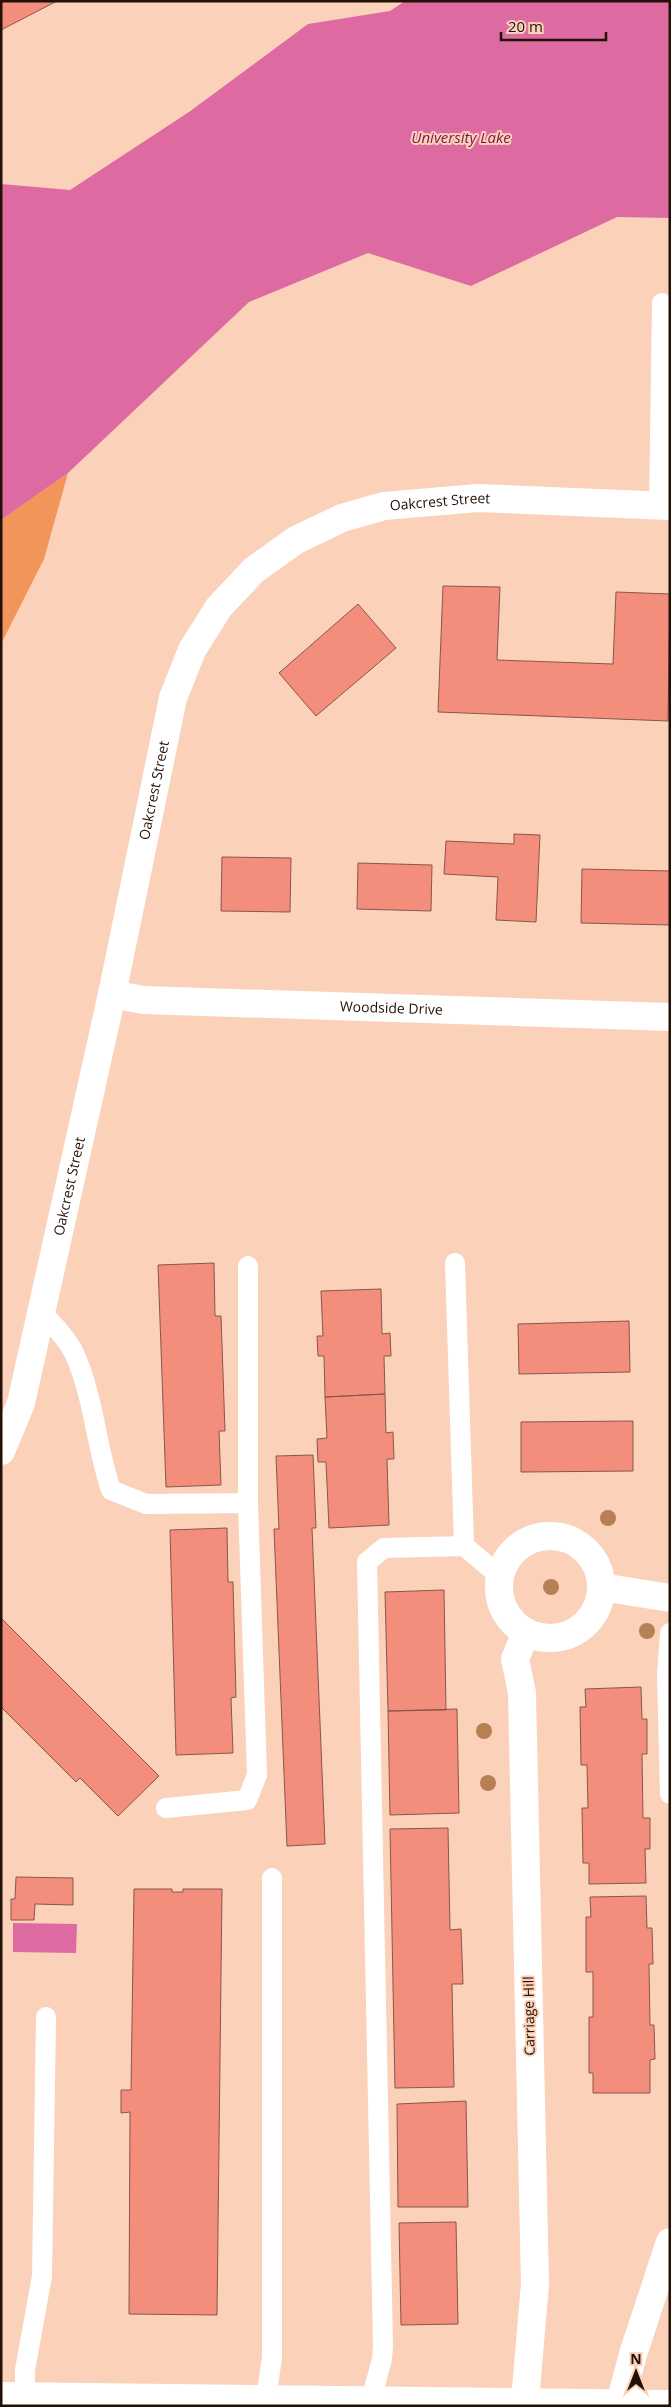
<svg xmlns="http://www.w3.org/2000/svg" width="671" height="2407" font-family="'Open Sans',sans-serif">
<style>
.green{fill:#f2955a}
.water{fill:#dd6aa1}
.building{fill:#f28e7b;stroke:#89564c}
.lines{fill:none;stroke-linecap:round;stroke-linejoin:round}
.lane{stroke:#fff;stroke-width:20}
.street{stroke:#fff;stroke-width:28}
.secondary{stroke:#fff;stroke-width:28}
.tree{fill:#b78054}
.labels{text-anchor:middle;stroke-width:4;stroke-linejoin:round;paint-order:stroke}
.street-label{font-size:14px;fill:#221106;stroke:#fbd1b9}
.water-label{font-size:15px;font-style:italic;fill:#7d144f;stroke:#fbd1b9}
</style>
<rect width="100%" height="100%" fill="#fbd1b9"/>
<path class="green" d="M68,473l-24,86 -43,85v-124z"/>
<path class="water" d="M405,1h265v217l-53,-1 -146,69 -103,-33 -119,49 -181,171 -67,47v-336l69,6 119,-78 119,-88 82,-13z
M13,1923l64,1 -1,29 -63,-1z"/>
<path class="building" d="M1,1h56l-56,29z
M443,586l57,1 -3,73 116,4 3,-72 54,2 -2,127 -230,-9z
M358,604l38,44 -80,68 -37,-43z
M514,834l26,1 -4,87 -40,-2 2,-43 -54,-3 2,-33 68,3z
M222,857l69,1 -1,54 -69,-1z
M358,863l74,2 -1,46 -74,-2z
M582,869l88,2v54l-89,-2z
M214,1263l1,53h6l4,115h-6l2,54 -55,2 -8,-222z
M381,1289l1,45 8,-1 1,23h-7l1,38 -60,3 -1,-41h-6l-1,-20h6l-2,-45z
M629,1321l1,51 -111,2 -1,-50z
M385,1394l1,39 7,-1 1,27h-7l2,66 -60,3 -3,-66h-8l-1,-23 10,-1 -2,-41z
M633,1421v50l-112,1v-50z
M313,1455l3,73h-4l13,316 -38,2 -13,-317h5l-3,-73z
M227,1528l1,54h5l3,115 -5,1 2,55 -57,2 -6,-225z
M444,1590l2,120 -58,1 -3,-119z
M1,1618l158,158 -41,40 -38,-38 -4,4 -75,-75z
M641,1687l1,32h5v35h-5l1,64h7v31h-5l1,34 -57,1v-21h-6l-1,-55h6l-1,-43h-6l-1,-58h6l-1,-18z
M457,1709l2,104 -69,2 -2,-104z
M448,1828l2,102 11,-1 2,55h-11l2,103 -59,1 -5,-259z
M16,1877l57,1v27l-38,-1 -1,16h-23v-21h4z
M134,1889h38v3h11v-3h39l-5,426 -88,-1 1,-202 -9,1v-23h10z
M646,1896l1,32h5l1,36h-4l1,61h4l1,34 -5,1v33h-57v-20h-4v-56h4v-45h-7v-55h5l-1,-20z
M466,2101l2,106h-70l-1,-103z
M456,2222l2,102 -57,1 -2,-102z"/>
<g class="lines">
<path class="lane" d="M659,505l3,-202
M455,1263l9,283 36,30
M42,1312c11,13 26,27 33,43 19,43 21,91 36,135l35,14 102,-1
M670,1633l-3,42 3,119
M166,1808l81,-8 10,-25 -9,-272v-237
M25,2396v-26l17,-94 4,-259
M266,2399l6,-42v-479
M371,2400l11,-41 1,-13 -16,-784 17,-14 80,-2"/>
<g class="street">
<path id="s1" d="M112,994l31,6 527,17"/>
<path id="s2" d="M1,1451l20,-48 91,-409 61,-296 19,-48 27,-43 35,-37 42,-30 46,-22 42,-12 94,-8 192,8"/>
<circle cx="550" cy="1587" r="51"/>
<path d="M601,1587l69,11"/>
<path d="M525,2401l10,-117 -13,-591 -7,-34 11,-27"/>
<path d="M620,2403l13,-49 37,-112"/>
</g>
<path class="secondary" d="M1,2396l669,8"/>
</g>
<g class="tree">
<circle cx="608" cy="1518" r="8"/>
<circle cx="551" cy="1587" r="8"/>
<circle cx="647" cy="1631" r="8"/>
<circle cx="484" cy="1731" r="8"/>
<circle cx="488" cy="1783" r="8"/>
</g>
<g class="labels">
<g class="street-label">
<text dy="5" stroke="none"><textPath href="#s2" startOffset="1129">Oakcrest Street</textPath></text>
<text dy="5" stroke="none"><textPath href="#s2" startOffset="679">Oakcrest Street</textPath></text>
<text dy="5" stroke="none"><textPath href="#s1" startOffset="280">Woodside Drive</textPath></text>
<text dy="5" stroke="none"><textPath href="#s2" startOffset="274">Oakcrest Street</textPath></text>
<text transform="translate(529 2016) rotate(-91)" y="5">Carriage Hill</text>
</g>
<g class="water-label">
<text x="461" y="143">University Lake</text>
</g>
</g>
<rect width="671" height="2407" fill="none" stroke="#221106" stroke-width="5"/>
<g transform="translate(636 2372)" stroke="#fbd1b9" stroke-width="4" paint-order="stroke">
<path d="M0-4L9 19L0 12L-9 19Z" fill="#221106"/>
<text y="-8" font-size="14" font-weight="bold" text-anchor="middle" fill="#221106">N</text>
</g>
<path d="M501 32v8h105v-8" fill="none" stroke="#221106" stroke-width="2.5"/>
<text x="508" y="32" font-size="15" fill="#221106" stroke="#fbd1b9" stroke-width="4" paint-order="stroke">20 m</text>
</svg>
